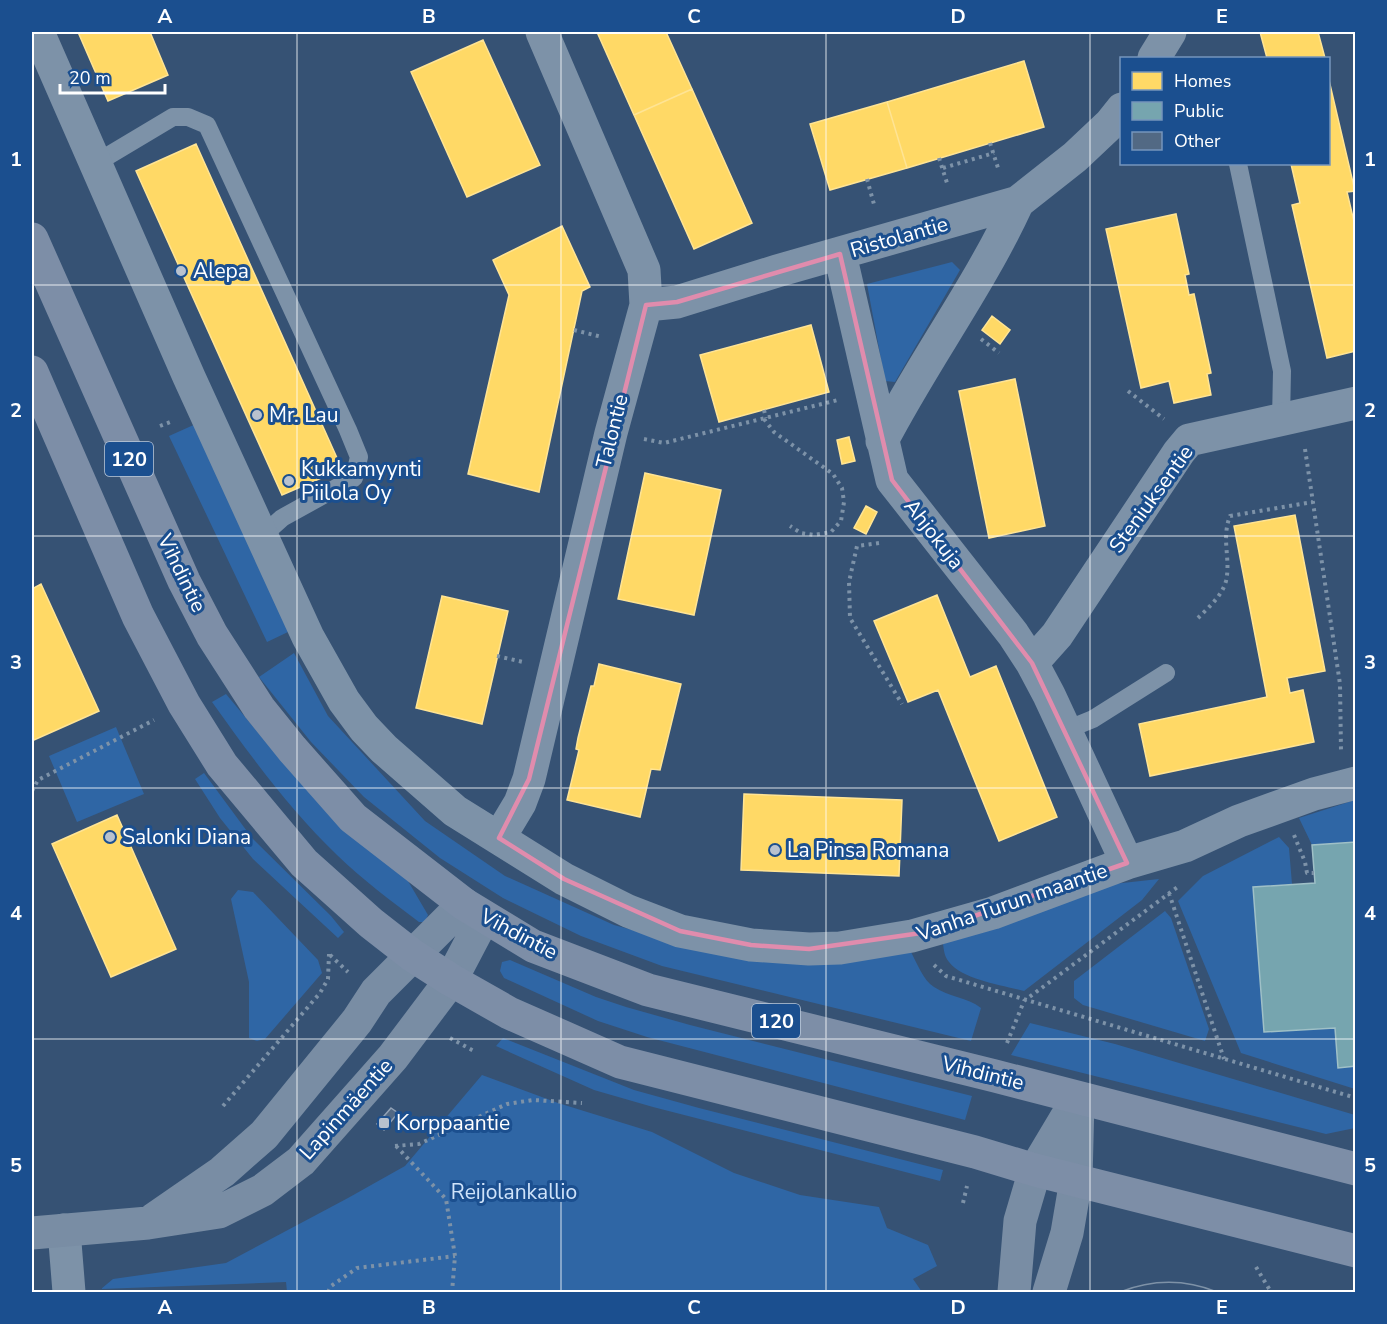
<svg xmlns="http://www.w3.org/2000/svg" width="1387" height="1324" font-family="'Nunito Sans',sans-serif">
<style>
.green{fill:#2f66a5}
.homes{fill:#ffd966;stroke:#ffe494;stroke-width:1.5}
.public{fill:#76a5af;stroke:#9fc0c7;stroke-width:1.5}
.building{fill:#526984;stroke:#92a2b6;stroke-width:1.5}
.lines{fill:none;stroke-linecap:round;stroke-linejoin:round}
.path{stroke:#7d92a8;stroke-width:4;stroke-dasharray:3 4.5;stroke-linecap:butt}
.lane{stroke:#7d92a8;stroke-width:18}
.street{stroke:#7d92a8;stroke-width:33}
.secondary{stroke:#798da4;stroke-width:33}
.primary{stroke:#7d8ea7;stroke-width:33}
.tram{stroke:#7e92a7;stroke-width:1.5}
.marked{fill:none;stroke:#e08cad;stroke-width:4.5;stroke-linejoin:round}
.grid{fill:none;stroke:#fff;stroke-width:1.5;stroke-opacity:0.55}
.poi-dot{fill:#b9c2ce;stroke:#1b4f8f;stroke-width:2}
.labels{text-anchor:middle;stroke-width:6;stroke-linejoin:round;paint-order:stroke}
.shield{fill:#1b4f8f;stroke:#bbcadd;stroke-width:1.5}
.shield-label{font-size:20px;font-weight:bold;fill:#fff}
.street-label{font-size:21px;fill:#fff;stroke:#1b4f8f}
.poi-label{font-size:21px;fill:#fff;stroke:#1b4f8f;text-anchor:start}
.park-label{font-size:21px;fill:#cfe3fa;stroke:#1b4f8f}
.neatline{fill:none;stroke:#fff;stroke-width:2}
.grid-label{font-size:20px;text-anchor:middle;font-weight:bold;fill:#fff}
</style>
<rect width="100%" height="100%" fill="#365274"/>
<path class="green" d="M952,262l8,8 -65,112 -10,-1 -18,-97z
M198,423l90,209 -21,10 -98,-206z
M294,653l34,63 97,105 80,55 109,49 108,29 189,-2c6,11 12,28 23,35 15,10 33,10 47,21l-10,33 -309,-75 -81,-30 -78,-38 -63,-40 -76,-61 -53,-55 -52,-65z
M226,694l66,79 116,108 20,34 -3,7h-6c-28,-21 -57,-43 -82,-67 -48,-46 -87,-100 -125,-153z
M116,727l28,67 -67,28 -28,-66z
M204,773l48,65 79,78 13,16 -6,6 -85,-79 -33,-41 -25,-39z
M1355,800v42l-43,3 -13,-27z
M1279,837l10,11 3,36 -39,4 11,144 71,-4 4,39 16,-1v23l-114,-36 -63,-152 25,-25z
M1159,879l-17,21 -118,91c-22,-6 -61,-11 -75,-29 -5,-6 -5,-12 -6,-18l161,-59z
M238,890l15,2 65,68 4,13 -57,66 -8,2 -8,-3v-56l-18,-83z
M1165,911l6,7 38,111 -4,12 -122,-36 -9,-7v-17z
M510,960l86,37 30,10 64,18 282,71 -7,24 -318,-83 -49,-16 -94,-43 -4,-7 2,-9z
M1030,1023l85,21 240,71v13l-29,6 -315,-79z
M503,1038l131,52 65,18 244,62 -3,11 -287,-74 -59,-17 -98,-44z
M482,1075l76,28 94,29 82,41 66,22 79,12 8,21 41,17 9,21 -24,13 9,13h-635l-1,-10 -185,7 12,-10 113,-16 122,-65 57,-32z"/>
<path class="homes" d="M78,32h72l18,43 -60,26z
M597,32h69l26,57 -58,26z
M1260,32h58l7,26h-58z
M483,40l57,125 -73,32 -56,-125z
M1024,61l20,66 -137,41 -20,-66z
M1328,76l27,115 -8,1 9,38v121l-29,7 -35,-153 8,-2 -9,-39h37z
M692,89l60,134 -58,26 -60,-134z
M887,102l20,66 -77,22 -20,-66z
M196,144l146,325 -60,26 -146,-324z
M1176,214l13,60 -4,1 4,20 5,-1 17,79 -4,1 4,21 -37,8 -5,-22 -28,7 -35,-159z
M562,226l28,61 -8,4 -43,201 -71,-18 41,-179 -16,-35z
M992,316l18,14 -10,14 -18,-14z
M811,325l18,67 -110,30 -19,-67z
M1015,379l30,147 -56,12 -30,-147z
M849,437l6,24 -13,3 -5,-24z
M645,473l76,17 -27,125 -76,-16z
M866,506l11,6 -11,22 -12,-6z
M1295,515l30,156 -38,7 3,15 13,-3 11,52 -164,34 -11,-52 128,-27 -33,-171z
M41,584l58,127 -65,29 -2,-5v-146z
M937,595l33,82 26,-11 61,151 -58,24 -61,-151 -30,12 -34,-81z
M442,596l66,15 -26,113 -66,-16z
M599,664l82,20 -21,86 -9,-1 -11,48 -73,-17 12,-50 -3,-1 2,-11 13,-52h3z
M744,794l158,6 -3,76 -158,-6z
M117,815l59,134 -65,28 -59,-133z"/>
<path class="public" d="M1356,842v224l-18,2 -3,-40 -71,4 -11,-145 62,-4 -3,-38z"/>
<path class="building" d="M391,1108l7,5 -14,17 -7,-6z"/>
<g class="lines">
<path class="path" d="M990,143l9,28
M939,158l9,28
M943,168l51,-15
M867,179l8,29
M574,330l28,7
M981,339l18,14
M1128,391l36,28
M764,410l2,8
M764,419l10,13 59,42 9,14 2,14 -3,19 -10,11 -17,3 -13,-2 -11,-7
M160,426l13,-5
M644,439l20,4 174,-43
M1305,449l35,235 1,67
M879,543l-22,3 -8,36 1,36 52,86
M1198,618c10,-10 24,-22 28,-37 5,-22 -5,-42 4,-65l83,-14
M497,656l26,6
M32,791l6,-11 116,-60
M1294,835l11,27 2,11h7
M1169,893l55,166
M330,955l18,17
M934,965l12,11 410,122
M450,1038l24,13
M1007,1043l17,-42 155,-115
M223,1106l97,-113 8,-14 1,-25
M395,1146l24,-2 88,-40 26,-4 49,3
M396,1146l50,53 9,57 -3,36
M963,1203l4,-17
M1256,1267l15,25
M328,1292l3,-6 26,-18 98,-12"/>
<path class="lane" d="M96,163l77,-46h15l19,8 141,305 11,27 -5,21 -72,40 -20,18
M1238,164l44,207 -1,49
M1066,730l27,-11 73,-46"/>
<path class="street" d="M38,32l151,345 119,260 36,64 20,27 20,21 71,62 109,68 64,32 52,20 71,14 58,4 31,-1 72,-12 81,-23 134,-50 58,-17 54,-25 75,-27 42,-11
M1154,58l16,-26
M840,254l52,226 121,154 19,29 17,32 78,168
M646,305l31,-3 100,-31 241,-69 57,-45 35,-33 12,-15
M882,441c42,-81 98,-156 136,-239
M1032,663l25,-28 122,-183 10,-12 167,-37
M499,838l21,-35 9,-24 82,-346 35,-128 -2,-35 -102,-238
M64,1230l5,62"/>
<path class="secondary" d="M154,1219l68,-47 42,-37 93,-114 19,-29 88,-88
M32,1233l116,-10 71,-11 44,-22 38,-29 92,-104 58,-77 33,-63
M1014,1292l6,-71 15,-51 43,-72
M1049,1292l18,-59 9,-53 2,-80"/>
<path class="primary" d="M32,239l152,342 28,54 47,73 33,41 61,69 111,86 69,42 115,44 347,86 361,93
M32,372l106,244 46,88 38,61 82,98 67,60 41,32 39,25 58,33 111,49 355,90 60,18 321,81"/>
<path class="tram" d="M1120,1292c33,-13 65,-13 97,0"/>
</g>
<path class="marked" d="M840,254l52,226 140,183 95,200 -199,69 -119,17 -58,-4 -71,-14 -116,-52 -65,-41 30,-59 117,-474 31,-3z"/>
<path class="grid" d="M297,32v1260M561,32v1260M826,32v1260M1090,32v1260M32,285h1324M32,536h1324M32,788h1324M32,1039h1324"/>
<g class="poi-dot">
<circle cx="181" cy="271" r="6"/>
<circle cx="257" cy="415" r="6"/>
<circle cx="289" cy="481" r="6"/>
<circle cx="110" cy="837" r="6"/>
<circle cx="775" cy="850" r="6"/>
<rect x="378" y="1117" width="12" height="12" rx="3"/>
</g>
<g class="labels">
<g class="shield">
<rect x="105" y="442" width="48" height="34" rx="4.5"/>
<rect x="752" y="1004" width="48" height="34" rx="4.5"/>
</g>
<g class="shield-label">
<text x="129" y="466">120</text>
<text x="776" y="1028">120</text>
</g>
<g class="street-label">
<text transform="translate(899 237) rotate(-16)" y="7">Ristolantie</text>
<text transform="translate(612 431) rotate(-76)" y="7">Talontie</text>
<text transform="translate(1151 499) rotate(-54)" y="7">Steniuksentie</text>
<text transform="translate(934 534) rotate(52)" y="7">Ahjokuja</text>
<text transform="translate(182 573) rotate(64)" y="7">Vihdintie</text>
<text transform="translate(1012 902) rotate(-19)" y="7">Vanha Turun maantie</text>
<text transform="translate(519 934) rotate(28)" y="7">Vihdintie</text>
<text transform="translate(983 1073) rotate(14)" y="7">Vihdintie</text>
<text transform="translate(346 1109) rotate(-48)" y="7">Lapinmäentie</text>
</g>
<g class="poi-label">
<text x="193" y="278">Alepa</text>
<text x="269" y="422">Mr. Lau</text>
<text x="301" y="476">Kukkamyynti<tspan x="301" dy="24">Piilola Oy</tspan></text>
<text x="122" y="844">Salonki Diana</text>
<text x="787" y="857">La Pinsa Romana</text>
<text x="396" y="1130">Korppaantie</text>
</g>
<g class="park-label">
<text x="514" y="1199">Reijolankallio</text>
</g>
</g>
<rect width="1387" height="1324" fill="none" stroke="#1b4f8f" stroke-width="66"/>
<rect x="1120" y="57" width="210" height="108" fill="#1b4f8f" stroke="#7695bc" stroke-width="1.5"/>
<rect x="1132" y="72" width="30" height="18" fill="#ffd966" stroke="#7695bc" stroke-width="1.5"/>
<text x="1174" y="87" font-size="18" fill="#ffffff">Homes</text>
<rect x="1132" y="102" width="30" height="18" fill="#76a5af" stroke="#7695bc" stroke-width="1.5"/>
<text x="1174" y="117" font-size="18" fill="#ffffff">Public</text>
<rect x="1132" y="132" width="30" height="18" fill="#526984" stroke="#7695bc" stroke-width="1.5"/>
<text x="1174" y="147" font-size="18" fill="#ffffff">Other</text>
<path d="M60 84v9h105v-9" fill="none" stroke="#ffffff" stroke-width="3"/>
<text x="69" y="84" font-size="18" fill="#ffffff" stroke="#1b4f8f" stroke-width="4.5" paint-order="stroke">20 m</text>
<rect x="33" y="33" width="1321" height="1258" class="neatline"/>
<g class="grid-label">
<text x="165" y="23">A</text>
<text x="429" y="23">B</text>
<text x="694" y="23">C</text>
<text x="958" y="23">D</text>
<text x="1222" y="23">E</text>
<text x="16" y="166">1</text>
<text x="1370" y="166">1</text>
<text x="16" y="417">2</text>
<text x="1370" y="417">2</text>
<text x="16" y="669">3</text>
<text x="1370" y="669">3</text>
<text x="16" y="920">4</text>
<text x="1370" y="920">4</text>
<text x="16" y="1172">5</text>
<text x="1370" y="1172">5</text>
<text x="165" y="1314">A</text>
<text x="429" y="1314">B</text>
<text x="694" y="1314">C</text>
<text x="958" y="1314">D</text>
<text x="1222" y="1314">E</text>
</g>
</svg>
